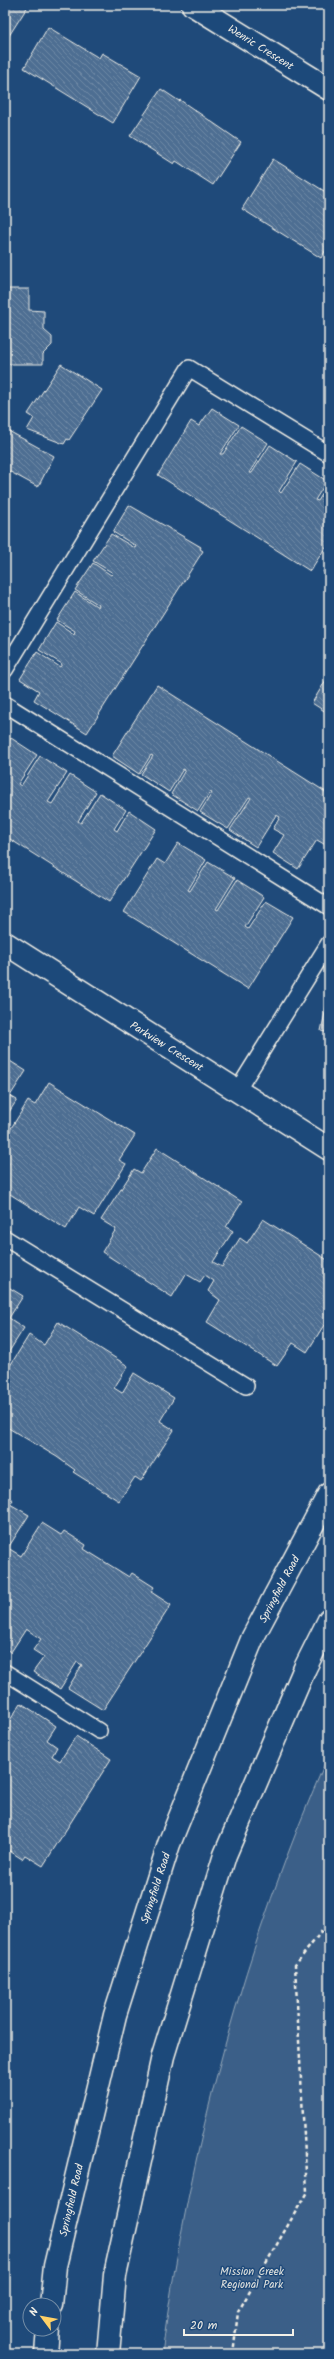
<svg xmlns="http://www.w3.org/2000/svg" width="334" height="2359" font-family="Kalam,sans-serif">
<style>
.green{fill:#3a5f88;stroke:#97a8b8}
.building{fill:url(#building-back-hatch);stroke:#f4f1e8}
.lines{fill:none;stroke-linecap:round;stroke-linejoin:round}
.service-casing{stroke:#f4f1e8;stroke-width:18}
.minor-casing{stroke:#f4f1e8;stroke-width:25}
.secondary-casing{stroke:#f4f1e8;stroke-width:25}
.path{stroke:#f4f1e8;stroke-width:2.5;stroke-dasharray:4 3;stroke-linecap:butt}
.service{stroke:#1f4a7a;stroke-width:15}
.minor{stroke:#1f4a7a;stroke-width:22}
.secondary{stroke:#1f4a7a;stroke-width:22}
.labels{text-anchor:middle;stroke-width:3;stroke-linejoin:round;paint-order:stroke}
.street-label{font-size:11px;fill:#f4f1e8;stroke:#1f4a7a}
.park-label{font-size:11px;fill:#e1e2de;stroke:#1f4a7a}
</style>
<defs>
<pattern id="building-back-hatch" width="6" height="6" patternUnits="userSpaceOnUse"><rect width="6" height="6" fill="#4d6e92"/><path d="M-1 5l2 2M0 0l6 6M5-1l2 2" fill="none" stroke="#708aa6"/></pattern>
</defs>
<rect width="100%" height="100%" fill="#1f4a7a"/>
<filter id="ink" filterUnits="userSpaceOnUse"><feTurbulence type="fractalNoise" baseFrequency=".025" numOctaves="2"/><feDisplacementMap in="SourceGraphic" scale="8" xChannelSelector="R" yChannelSelector="G"/><feConvolveMatrix kernelMatrix="1 2 1 2 8 2 1 2 1" color-interpolation-filters="sRGB"/></filter>
<g filter="url(#ink)">
<path class="green" d="M329,1754v600h-167c27,-205 83,-411 167,-600z"/>
<path class="building" d="M5,5l23,1 -23,36z
M48,27l51,31 3,-5 39,23 -28,47 -89,-55z
M161,89l18,12 1,-1 61,42 -28,43 -37,-24 -2,3 -44,-28z
M273,159l56,35v51l-8,13 -79,-49z
M5,289h24v21l15,1v19l8,7v8l-9,9v10h-38z
M61,364l41,26 -33,50 -2,-1 -3,5 -37,-14 7,-12 -6,-4z
M212,408l27,17 -19,29h3l18,-28 27,17 -19,30h3l18,-28 27,17 -18,29 2,2 19,-29 27,17 -12,19 3,1 11,-18v59l-19,29 -152,-96 33,-54 8,5z
M5,429l49,27 -16,31 -33,-18z
M129,505l72,42 -1,2 3,2 -116,182 -53,-33 5,-9 -19,-12 17,-27 23,15 2,-3 -23,-14 17,-28 18,12 1,-3 -18,-11 18,-28 23,15 1,-2 -24,-15 18,-27 18,12 2,-2 -20,-12 18,-27 24,14 1,-2 -23,-14z
M329,562v13l-6,-3z
M329,675v39l-17,-11z
M157,685l172,109v53l-12,-7 -19,29 -25,-16 11,-18 -11,-6 7,-12 -4,-2 -20,32 -26,-17 21,-32 -2,-1 -21,32 -28,-17 12,-19 -2,-1 -12,19 -27,-17 14,-24 -2,-1 -14,23 -28,-18 12,-18 -2,-1 -12,19 -27,-18z
M11,738l26,17 -19,29 3,2 19,-30 27,17 -19,29 4,2 18,-29 26,17 -18,29 3,2 19,-30 26,17 -12,19 3,2 12,-20 27,18 -47,73 -104,-66v-89z
M178,843l28,17 -18,30 2,1 18,-29 27,16 -19,31 2,1 19,-30 27,17 -19,30 3,2 18,-28 27,16 -45,72 -124,-77 33,-53 8,5z
M328,999l1,1v33l-8,-2z
M5,1058l21,13 -16,25 7,4 -12,18z
M49,1082l86,53 -16,25 7,4 -32,52 -15,-9 -13,22 -61,-38v-22l4,-6 -4,-2v-30l3,2 20,-32 7,4z
M157,1148l85,54 -16,25 7,4 -20,31 9,5 18,-29 7,5 16,-24 66,42v56l-22,35 -14,-9 -16,23 -70,-44 13,-22 -12,-9 6,-10 -9,-6 -5,7 -14,-8 -14,23 -70,-45 14,-23 -15,-9 33,-51 7,4z
M5,1285l18,11 -14,22 15,10 -19,30z
M58,1322l70,44 -14,22 8,5 12,-20 40,25 -14,23 14,9 -33,51 -6,-4 -16,24 -46,-29 2,-2 -18,-13 -52,-31v-52l24,-39 15,10z
M5,1495l8,5 -3,4 19,11 -21,33 13,8 21,-33 19,12 3,-4 22,14 -2,4 45,28 3,-4 22,14 -3,5 20,13 -68,105 -35,-22 14,-23 -5,-3 -17,27 -27,-17 11,-15 -11,-7 8,-11 -15,-10 -15,23 -6,-3v-68l5,-7 -5,-3z
M5,1693l4,2 -4,6z
M21,1703l35,23 -9,14 10,7 -5,9 8,5 16,-25 35,23 -68,107 -18,-11 -3,4 -17,-11v-120z"/>
<g class="lines">
<defs>
<path id="service" d="M5,670l184,-302 140,86
M5,704l324,203
M237,1091l92,-148
M5,1238l241,148
M5,1672l94,59"/>
<path id="minor" d="M193,5l136,84
M5,943l324,206"/>
<path id="secondary" d="M51,2305l4,-39 60,-251 54,-171 84,-207 76,-143
M46,2354l2,-25
M108,2354l7,-79 48,-219 62,-201 80,-187 24,-48"/>
</defs>
<use href="#service" class="service-casing"/>
<use href="#minor" class="minor-casing"/>
<use href="#secondary" class="secondary-casing"/>
<path class="path" d="M233,2354l5,-42 69,-120 -12,-227 34,-43"/>
<use href="#service" class="service"/>
<use href="#minor" class="minor"/>
<use href="#secondary" class="secondary"/>
</g>
</g>
<g class="labels">
<g class="street-label">
<text transform="translate(261 47) rotate(32)" y="4">Wenric Crescent</text>
<text transform="translate(167 1046) rotate(32)" y="4">Parkview Crescent</text>
<text transform="translate(279 1589) rotate(-62)" y="4">Springfield Road</text>
<text transform="translate(155 1888) rotate(-72)" y="4">Springfield Road</text>
<text transform="translate(71 2200) rotate(-77)" y="4">Springfield Road</text>
</g>
<g class="park-label">
<text x="252" y="2275">Mission Creek<tspan x="252" dy="13">Regional Park</tspan></text>
</g>
</g>
<rect width="334" height="2359" fill="none" stroke="#1f4a7a" stroke-width="20"/>
<rect x="10" y="10" width="314" height="2339" fill="none" stroke="#f4f1e8" stroke-width="1.5" filter="url(#ink)"/>
<g transform="translate(42 2317) rotate(302)"><circle r="19" fill="#1f4a7a" stroke="#748da6"/>
<path d="M0-3L7 15L0 10L-7 15Z" fill="#ffd166"/>
<text y="-6" font-size="11" font-weight="bold" text-anchor="middle" fill="#f4f1e8">N</text>
</g>
<path d="M184 2329v6h109v-6" fill="none" stroke="#f4f1e8" stroke-width="2"/>
<text x="190" y="2329" font-size="12" fill="#f4f1e8" stroke="#1f4a7a" stroke-width="3" paint-order="stroke">20 m</text>
</svg>
